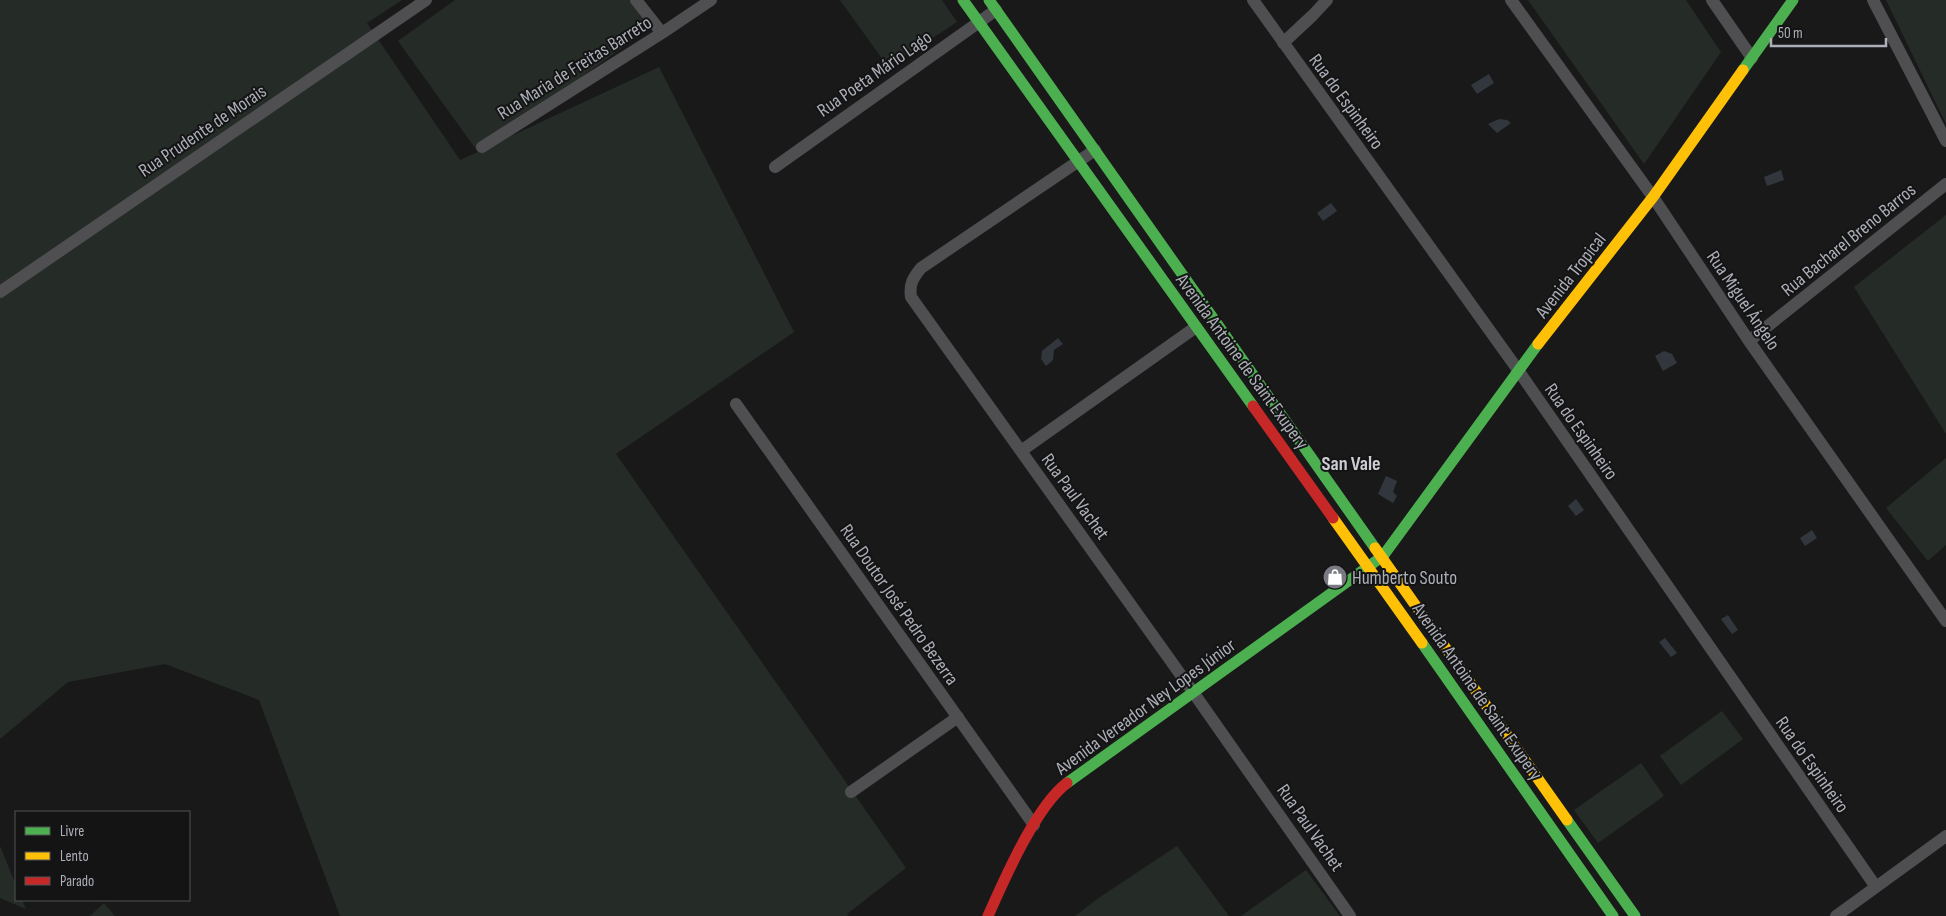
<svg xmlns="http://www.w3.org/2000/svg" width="1946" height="916" font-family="'Sofia Sans Condensed',sans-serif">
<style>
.green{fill:#252c27}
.water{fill:#32373e}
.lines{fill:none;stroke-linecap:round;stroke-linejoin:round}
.street{stroke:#4f4f52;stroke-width:12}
.fast{stroke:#4caf50;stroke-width:11}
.slow{stroke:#ffc107;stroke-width:11}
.jam{stroke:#c62828;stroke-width:11}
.labels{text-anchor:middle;stroke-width:4;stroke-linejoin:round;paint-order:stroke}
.street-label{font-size:19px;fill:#adafb8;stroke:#141415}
.poi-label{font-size:19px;fill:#adafb8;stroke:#141415;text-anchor:start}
.neighbourhood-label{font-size:20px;font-weight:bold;fill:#cdced5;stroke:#141415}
</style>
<rect width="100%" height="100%" fill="#19191a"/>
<path class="green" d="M0,0h402l-35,23 93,137 18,-8 -80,-111 57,-41h182l18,24 -176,127 180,-84 135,265 -178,122 290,414 -59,46 1,2h-508l-81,-216 -94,-36 -97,18 -68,57z
M840,0h102l15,22 -69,45z
M1528,0h158l35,52 -77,112z
M1886,0h60v124z
M1946,215v219l-92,-147z
M1946,458v87l-18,16 -42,-53z
M1722,711l21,28 -62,46 -21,-29z
M1641,763l23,33 -66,47 -24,-33z
M0,846l16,39v15h6l4,9 -26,-11z
M1177,846l52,70h-154l25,-19z
M1306,870l34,46h-99z
M104,903l11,13h-25z"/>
<path class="water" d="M1489,74l5,9 -17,11 -6,-9z
M1499,119l8,1 4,3 -14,10 -9,-9z
M1781,170l3,10 -17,6 -3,-9z
M1331,203l6,8 -14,10 -6,-8z
M1058,338l5,6 -9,6 -1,10 -7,6 -5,-7 1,-8z
M1664,351l8,3 5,9 -14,8 -8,-15z
M1386,476l11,5 -4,11 4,4 -4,7 -15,-9z
M1576,499l8,11 -8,6 -8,-10z
M1812,530l5,8 -12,8 -5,-8z
M1728,615l10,15 -6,4 -11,-15z
M1665,638l12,15 -6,4 -12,-15z"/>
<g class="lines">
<path class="street" d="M636,0l26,33
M1253,0l265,370 358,517
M1511,0l142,197 96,144 197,280
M1712,0l40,58
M1873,0l73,141
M1283,43l30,-28 14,-15
M482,147l180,-114 49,-33
M1095,150l-174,118c-8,10 -12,16 -10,29l282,395 157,224
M775,167l221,-157
M0,292l426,-292
M1749,341l197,-157
M736,404l298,421
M1021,451l175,-124
M851,792l107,-75
M1836,916l110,-80"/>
<path class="fast" d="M963,0l290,406
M989,0l386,548
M1743,70l50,-70
M1422,643l191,273
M1067,783l316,-227 155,-212
M1567,820l68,96"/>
<path class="slow" d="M1538,344l115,-147 90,-127
M1333,518l89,125
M1375,548l192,272"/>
<path class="jam" d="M1253,406l80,112
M988,916c16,-36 48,-110 79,-133"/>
</g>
<defs>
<symbol id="shop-disc" viewBox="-11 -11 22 22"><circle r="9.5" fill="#797a81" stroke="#141415"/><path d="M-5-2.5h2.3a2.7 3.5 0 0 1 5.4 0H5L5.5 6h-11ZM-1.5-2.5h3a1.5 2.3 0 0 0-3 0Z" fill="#fff"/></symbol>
</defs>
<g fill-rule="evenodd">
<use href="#shop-disc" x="1321" y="563" width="28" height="28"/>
</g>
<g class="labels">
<g class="street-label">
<text transform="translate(574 67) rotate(-32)" y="7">Rua Maria de Freitas Barreto</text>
<text transform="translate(874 73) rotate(-35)" y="7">Rua Poeta Mário Lago</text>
<text transform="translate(1347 101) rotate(54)" y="7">Rua do Espinheiro</text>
<text transform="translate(202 130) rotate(-34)" y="7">Rua Prudente de Morais</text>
<text transform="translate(1848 239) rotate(-39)" y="7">Rua Bacharel Breno Barros</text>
<text transform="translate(1570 275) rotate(-52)" y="7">Avenida Tropical</text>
<text transform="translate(1744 300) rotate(56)" y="7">Rua Miguel Ángelo</text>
<text transform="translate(1243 361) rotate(54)" y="7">Avenida Antoine de Saint Exupery</text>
<text transform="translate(1582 431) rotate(55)" y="7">Rua do Espinheiro</text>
<text transform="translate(1076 496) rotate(54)" y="7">Rua Paul Vachet</text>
<text transform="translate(900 604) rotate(55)" y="7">Rua Doutor José Pedro Bezerra</text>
<text transform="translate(1478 691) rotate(55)" y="7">Avenida Antoine de Saint Exupery</text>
<text transform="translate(1145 706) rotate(-36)" y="7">Avenida Vereador Ney Lopes Júnior</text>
<text transform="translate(1813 764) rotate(55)" y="7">Rua do Espinheiro</text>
<text transform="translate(1311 827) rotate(55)" y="7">Rua Paul Vachet</text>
</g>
<g class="poi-label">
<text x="1352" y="584">Humberto Souto</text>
</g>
<g class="neighbourhood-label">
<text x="1351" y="470">San Vale</text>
</g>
</g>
<rect x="15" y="811" width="175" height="90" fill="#141415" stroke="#515256"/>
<rect x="25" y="827" width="25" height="8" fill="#4caf50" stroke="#515256"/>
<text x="60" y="836" font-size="15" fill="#adafb8">Livre</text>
<rect x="25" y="852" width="25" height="8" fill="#ffc107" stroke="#515256"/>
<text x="60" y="861" font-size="15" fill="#adafb8">Lento</text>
<rect x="25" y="877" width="25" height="8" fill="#c62828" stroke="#515256"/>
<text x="60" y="886" font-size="15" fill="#adafb8">Parado</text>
<path d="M1771 38v8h115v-8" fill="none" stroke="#adafb8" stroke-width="2.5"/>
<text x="1778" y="38" font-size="15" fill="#adafb8" stroke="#141415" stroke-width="4" paint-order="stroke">50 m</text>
</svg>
